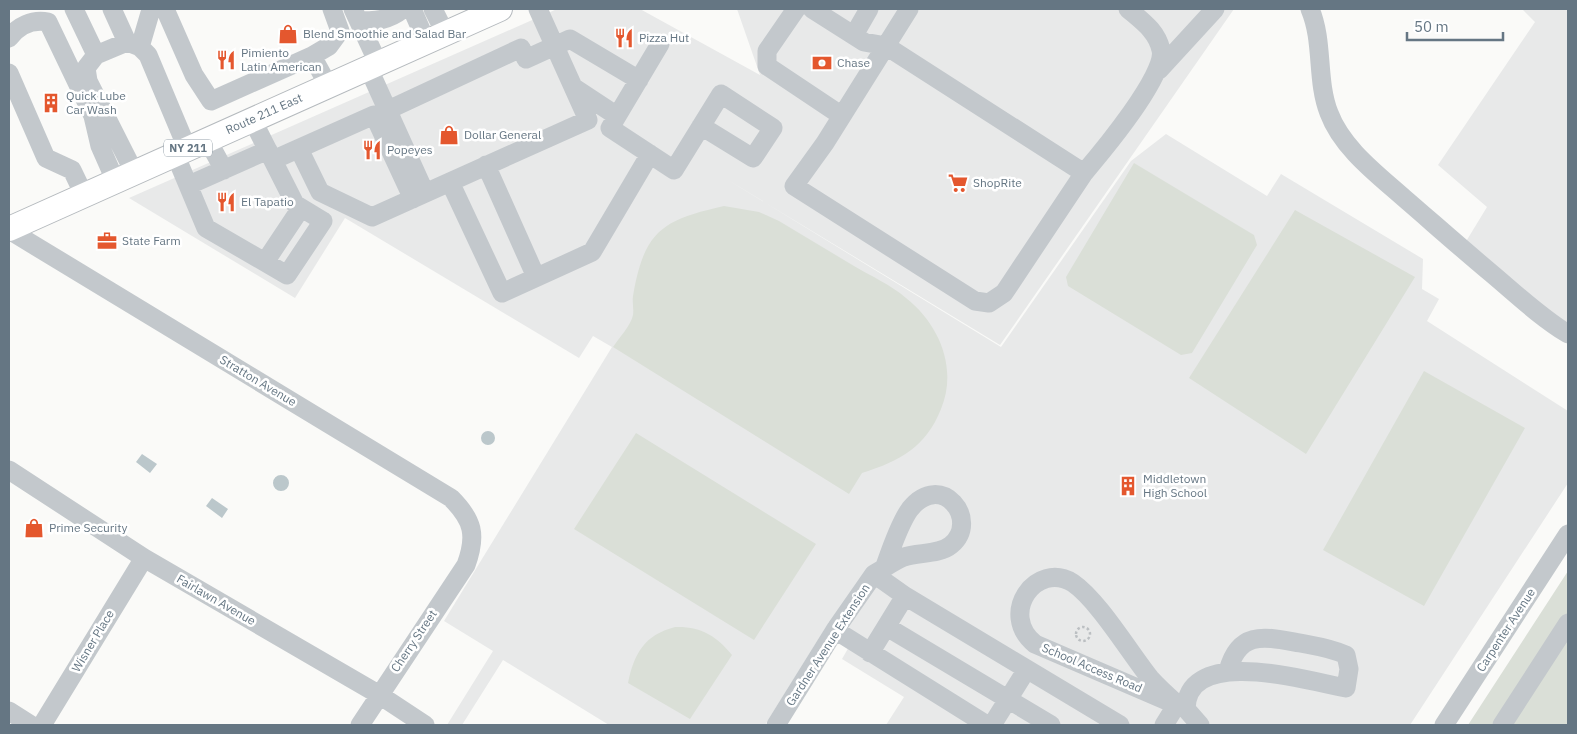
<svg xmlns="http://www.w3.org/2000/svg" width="1577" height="734" font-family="'IBM Plex Sans',sans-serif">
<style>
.built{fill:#e8e9e9}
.green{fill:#dadfd7}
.water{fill:#bbc7cb}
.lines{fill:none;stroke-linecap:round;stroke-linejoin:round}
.major-casing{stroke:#b5babe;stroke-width:26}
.path{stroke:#bbbfc2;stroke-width:2.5;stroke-dasharray:2.5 2.5;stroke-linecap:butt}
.minor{stroke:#c3c8cc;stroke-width:19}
.major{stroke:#fff;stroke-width:24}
.labels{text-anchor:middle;stroke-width:5;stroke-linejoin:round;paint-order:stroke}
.shield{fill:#fff;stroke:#939fa8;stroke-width:1}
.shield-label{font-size:11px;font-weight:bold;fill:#657683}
.poi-label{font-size:12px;fill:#657683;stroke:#fff;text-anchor:start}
.street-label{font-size:12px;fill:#657683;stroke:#fff}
</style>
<rect width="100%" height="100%" fill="#fafaf8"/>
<path class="built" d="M557,9h83l120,66 -23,-66h497l-234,336 -277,-168 278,170 130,-186 35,-27 101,62 14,-22 142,85 -1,30 17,10 -12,22 141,90v72l-158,242h-524l18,-28 -62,-38 12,-21 -25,-16 -64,103h-156l-106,-65 -41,65h-15l46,-74 -49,-30 168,-274 -19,-11 -14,22 -234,-140 -50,80 -166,-100z
M1522,9h46v319l-106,-80 25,-41 -49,-42 97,-143z"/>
<path class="green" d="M1134,163l120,72 3,10 -65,108 -11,2 -113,-69 -2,-9z
M724,206l35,6 20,9c25,15 50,30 75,45 17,10 37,19 52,32 33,26 52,70 35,111 -15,38 -41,52 -79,64l-13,21 -236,-147c6,-9 18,-22 20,-32 1,-6 -1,-13 0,-19 11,-65 29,-76 91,-90z
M1295,210l120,67 -109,177 -117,-76z
M1424,371l101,57 -101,178 -101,-56z
M636,433l180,111 -62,96 -180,-111z
M1568,571v154h-100z
M675,627c25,-1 42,9 57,28l-42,64 -62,-36c6,-29 16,-48 47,-56z"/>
<path class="water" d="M481 438a7 7 0 1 1 14 0a7 7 0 1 1-14 0Z
M142,454l15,10 -7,9 -14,-11z
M273 483a8 8 0 1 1 16 0a8 8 0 1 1-16 0Z
M212,498l16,11 -6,9 -16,-12z"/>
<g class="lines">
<defs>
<path id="major" d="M9,229l491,-220"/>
</defs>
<use href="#major" class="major-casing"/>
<path class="path" d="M1076 634a7 7 0 1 1 14 0a7 7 0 1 1-14 0Z"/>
<path class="minor" d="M74,9l22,46
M112,9l15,33
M165,9l29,66 17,26 101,-45 16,29
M353,9l25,54
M412,9l14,32
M433,9l12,24
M796,9l-29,42v15l75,50
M812,9l52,33 22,4 198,127c17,-20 83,-99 77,-123 -4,-19 -19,-29 -33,-41
M909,9l-84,134 -31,43 181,115 14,2 15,-10 80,-120
M1310,9c14,33 6,71 19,104 13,35 48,61 75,85 29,25 57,50 87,75 25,21 49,44 77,61
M358,20c18,2 31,0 45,-11
M854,35l15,-26
M9,38c9,-12 23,-19 39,-16l45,94 7,30 15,34
M660,44l-50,84 64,42 47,-76 52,34 -20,30 -52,-32
M140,47l10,-34
M312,56l17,-10 11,-15 -8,-22
M368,67l57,126
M1159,70l56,-61
M9,73l37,85 26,12 12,25
M573,87l44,29
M388,110l133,-62 5,11 44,-20 69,41
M207,139l17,31
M299,149l21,43 52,25 216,-97 -50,-111
M175,154l31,74 81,47 36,-54 -28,-17 -43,-85
M273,160l101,-45 39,84
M486,165l50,112
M134,172l-46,-91 -2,-13 10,-13 31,-13 13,5 8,8 39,93
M450,182l52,111 90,-41 58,-98
M189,185l79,-35
M9,230l442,268c22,22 26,37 15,67l-106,160
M265,262l36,-54
M9,470l135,88 234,136 47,31
M874,574l31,22 215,129
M887,627l164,98
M835,630l152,95
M870,653l35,-57
M1177,704c-9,-8 -19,-17 -27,-26 -20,-25 -52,-78 -77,-95 -37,-23 -75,31 -38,61l151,65 14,16
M1186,709c1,-64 123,-28 160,-21l3,-19 -3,-14c-15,-7 -30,-9 -46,-12 -34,-6 -61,-14 -72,28
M9,711l22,14
M42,725l102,-167
M776,725l59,-95 39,-56c9,-5 20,-13 30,-17 14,-5 35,-2 47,-12 30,-25 -10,-75 -41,-36 -11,15 -20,43 -26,60
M992,725l35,-56
M1164,725l13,-21
M1444,725l124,-191
M1502,725l66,-102"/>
<use href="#major" class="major"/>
</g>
<defs>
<symbol id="shop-bare" viewBox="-9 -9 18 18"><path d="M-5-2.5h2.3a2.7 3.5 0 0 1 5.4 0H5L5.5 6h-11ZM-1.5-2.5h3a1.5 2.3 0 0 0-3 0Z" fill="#e4572e" stroke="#fff" stroke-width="2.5" paint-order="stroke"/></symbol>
<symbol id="restaurant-bare" viewBox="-9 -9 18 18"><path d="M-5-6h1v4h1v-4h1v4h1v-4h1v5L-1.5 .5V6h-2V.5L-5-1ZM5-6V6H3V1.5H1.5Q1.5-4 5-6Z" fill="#e4572e" stroke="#fff" stroke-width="2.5" paint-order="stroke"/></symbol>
<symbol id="bank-bare" viewBox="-9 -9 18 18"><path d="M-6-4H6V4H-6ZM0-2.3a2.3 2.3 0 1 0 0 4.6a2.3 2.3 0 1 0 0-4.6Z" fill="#e4572e" stroke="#fff" stroke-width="2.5" paint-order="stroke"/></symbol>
<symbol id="building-bare" viewBox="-9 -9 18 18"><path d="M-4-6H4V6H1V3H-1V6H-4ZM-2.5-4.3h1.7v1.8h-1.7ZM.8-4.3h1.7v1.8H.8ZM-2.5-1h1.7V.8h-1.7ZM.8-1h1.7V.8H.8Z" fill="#e4572e" stroke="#fff" stroke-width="2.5" paint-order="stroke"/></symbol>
<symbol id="supermarket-bare" viewBox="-9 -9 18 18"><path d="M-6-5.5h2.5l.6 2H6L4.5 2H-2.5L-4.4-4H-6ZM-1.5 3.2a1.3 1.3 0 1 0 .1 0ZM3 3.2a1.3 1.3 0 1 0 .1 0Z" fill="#e4572e" stroke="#fff" stroke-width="2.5" paint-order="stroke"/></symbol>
<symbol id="office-bare" viewBox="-9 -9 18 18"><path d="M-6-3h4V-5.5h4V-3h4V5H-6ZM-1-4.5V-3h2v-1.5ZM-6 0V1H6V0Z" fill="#e4572e" stroke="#fff" stroke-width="2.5" paint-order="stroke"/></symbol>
</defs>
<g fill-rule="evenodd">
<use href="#shop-bare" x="274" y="20" width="28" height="28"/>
<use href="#restaurant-bare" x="610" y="24" width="28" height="28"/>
<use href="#restaurant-bare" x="212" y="46" width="28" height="28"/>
<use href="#bank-bare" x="808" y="49" width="28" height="28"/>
<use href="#building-bare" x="37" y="89" width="28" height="28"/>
<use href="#shop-bare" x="435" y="121" width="28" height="28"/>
<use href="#restaurant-bare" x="358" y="136" width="28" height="28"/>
<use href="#supermarket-bare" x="944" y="169" width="28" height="28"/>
<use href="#restaurant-bare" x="212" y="188" width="28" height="28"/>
<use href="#office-bare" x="93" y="227" width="28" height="28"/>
<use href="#building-bare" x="1114" y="472" width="28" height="28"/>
<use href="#shop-bare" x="20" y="514" width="28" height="28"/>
</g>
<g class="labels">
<rect class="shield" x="164" y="139.5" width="48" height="17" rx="4"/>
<g class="shield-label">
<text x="188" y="152">NY 211</text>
</g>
<g class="poi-label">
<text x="303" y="38">Blend Smoothie and Salad Bar</text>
<text x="639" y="42">Pizza Hut</text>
<text x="241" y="57">Pimiento<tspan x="241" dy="14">Latin American</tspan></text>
<text x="837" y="67">Chase</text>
<text x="66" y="100">Quick Lube<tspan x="66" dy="14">Car Wash</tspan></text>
<text x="464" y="139">Dollar General</text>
<text x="387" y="154">Popeyes</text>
<text x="973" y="187">ShopRite</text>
<text x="241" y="206">El Tapatio</text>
<text x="122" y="245">State Farm</text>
<text x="1143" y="483">Middletown<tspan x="1143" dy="14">High School</tspan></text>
<text x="49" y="532">Prime Security</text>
</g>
<g class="street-label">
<text transform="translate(264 114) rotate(-24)" y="4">Route 211 East</text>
<text transform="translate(258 381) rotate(31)" y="4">Stratton Avenue</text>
<text transform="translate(216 600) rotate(30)" y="4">Fairlawn Avenue</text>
<text transform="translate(1506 630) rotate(-57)" y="4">Carpenter Avenue</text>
<text transform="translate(93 641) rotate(-59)" y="4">Wisner Place</text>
<text transform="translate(414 641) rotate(-56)" y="4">Cherry Street</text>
<text transform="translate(828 645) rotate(-57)" y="4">Gardner Avenue Extension</text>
<text transform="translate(1092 668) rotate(23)" y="4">School Access Road</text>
</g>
</g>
<rect width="1577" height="734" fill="none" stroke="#657683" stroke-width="20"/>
<path d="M1407 32v8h96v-8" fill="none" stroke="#657683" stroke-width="2.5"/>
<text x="1414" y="32" font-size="15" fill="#657683" stroke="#ffffff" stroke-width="4" paint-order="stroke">50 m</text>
</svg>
